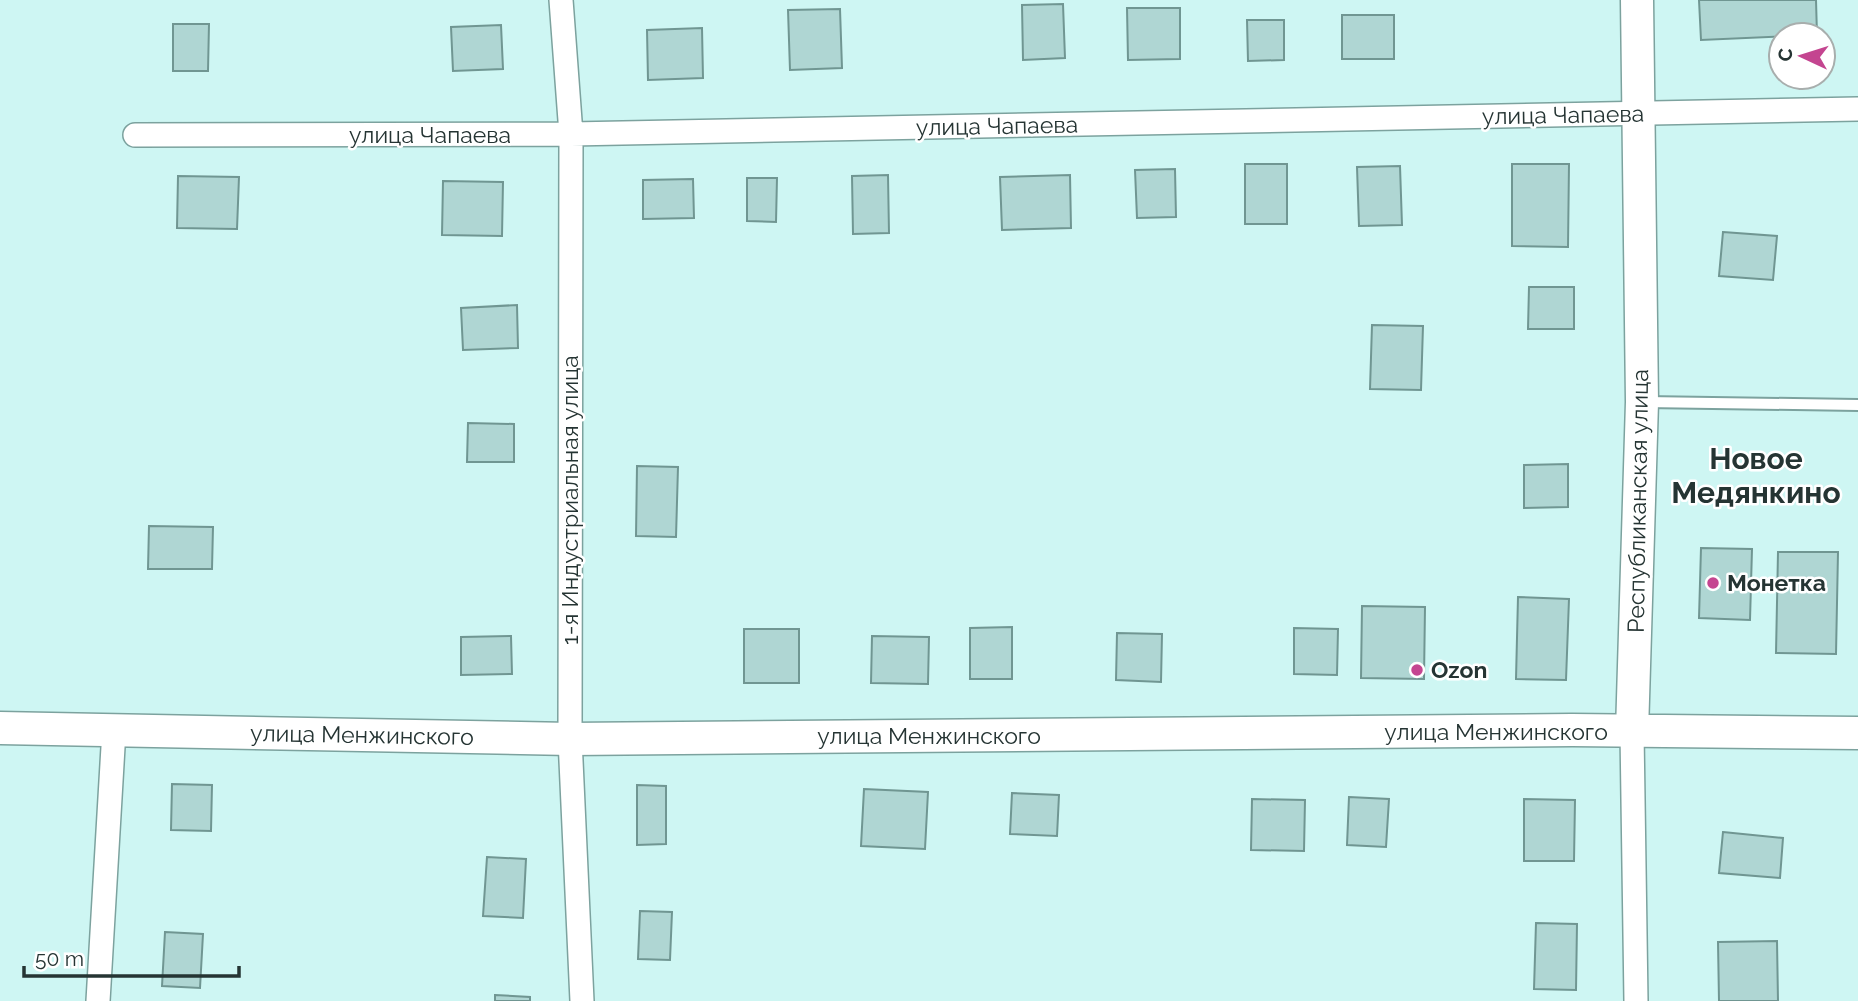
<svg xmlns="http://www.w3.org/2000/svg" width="1858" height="1001" font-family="Raleway,sans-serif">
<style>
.building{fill:#afd6d3;stroke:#709692;stroke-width:2}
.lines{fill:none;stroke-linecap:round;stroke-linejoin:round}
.lane-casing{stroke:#7ca29e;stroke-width:14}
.street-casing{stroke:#7ca29e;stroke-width:26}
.secondary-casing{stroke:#7ca29e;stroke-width:35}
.lane{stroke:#fff;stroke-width:10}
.street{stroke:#fff;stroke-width:23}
.secondary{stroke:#fff;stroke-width:32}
.poi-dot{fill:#c44590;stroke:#fff;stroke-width:2.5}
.labels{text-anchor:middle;stroke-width:5;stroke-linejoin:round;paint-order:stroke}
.street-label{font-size:23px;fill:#253433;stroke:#fff}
.poi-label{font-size:23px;font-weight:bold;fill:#253433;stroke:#fff;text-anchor:start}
.district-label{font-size:30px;font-weight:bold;fill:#253433;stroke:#fff}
</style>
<rect width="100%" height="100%" fill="#cef6f3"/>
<path class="building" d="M1699,0h117l1,35 -116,5z
M1063,4l2,54 -42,2 -1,-55z
M1127,8h53v51l-52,1z
M840,9l2,59 -52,2 -2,-60z
M1342,15h52v44h-52z
M1247,20h37v40l-36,1z
M173,24h36l-1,47h-35z
M501,25l2,44 -50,2 -2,-44z
M702,28l1,50 -55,2 -1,-50z
M1245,164h42v60h-42z
M1512,164h57l-1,83 -56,-1z
M1400,166l2,59 -43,1 -2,-59z
M1175,169l1,48 -39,1 -2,-48z
M888,175l1,58 -36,1 -1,-58z
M1070,175l1,53 -69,2 -2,-53z
M178,176l61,1 -2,52 -60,-1z
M747,178h30l-1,44 -29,-1z
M693,179l1,39 -51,1v-39z
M443,181l60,1 -1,54 -60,-1z
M1723,232l54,4 -4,44 -54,-4z
M1529,287h45v42h-46z
M517,305l1,43 -55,2 -2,-42z
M1372,325l51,1 -2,64 -51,-1z
M468,423l46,1v38h-47z
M1568,464v43l-44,1v-43z
M637,466l41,1 -2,70 -40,-1z
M149,526l64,1 -1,42h-64z
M1701,548l51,1 -2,71 -51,-2z
M1778,552h60l-2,102 -60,-1z
M1518,597l51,2 -3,81 -50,-1z
M1362,606l63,1 -1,72 -63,-1z
M1012,627v52h-42v-51z
M1294,628l44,1 -1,46 -43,-1z
M744,629h55v54h-55z
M1117,633l45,1 -1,48 -45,-2z
M511,636l1,38 -51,1v-38z
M872,636l57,1 -1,47 -57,-1z
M172,784l40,1 -1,46 -40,-1z
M637,785l29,1v58l-29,1z
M864,789l64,3 -3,57 -64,-3z
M1012,793l47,2 -2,41 -47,-2z
M1349,797l40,2 -3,48 -39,-2z
M1252,799l53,1 -1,51 -53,-1z
M1524,799l51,1 -1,61h-50z
M1723,832l60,6 -3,40 -61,-5z
M487,857l39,2 -3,59 -40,-2z
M640,911l32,1 -2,48 -32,-1z
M1536,923l41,1 -1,66 -42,-1z
M165,932l38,2 -3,54 -38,-2z
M1777,941l1,60h-59l-1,-59z
M495,995l35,2v4h-35z"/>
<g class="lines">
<defs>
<path id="lane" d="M1645,402l213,3"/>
<path id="street" d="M561,0l10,134 -1,605 12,262
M135,135l436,-1 1287,-25
M1632,732l4,269
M98,1001l16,-271"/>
<path id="secondary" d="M0,728l570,11 1002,-9 286,3
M1632,732l10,-330 -5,-402"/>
</defs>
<use href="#lane" class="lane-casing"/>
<use href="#street" class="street-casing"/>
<use href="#secondary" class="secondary-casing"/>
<use href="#lane" class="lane"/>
<use href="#street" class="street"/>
<use href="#secondary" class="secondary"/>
</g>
<g class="poi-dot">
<circle cx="1713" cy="583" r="7"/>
<circle cx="1417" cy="670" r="7"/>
</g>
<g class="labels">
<g class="street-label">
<text transform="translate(1563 115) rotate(-1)" y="8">улица Чапаева</text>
<text transform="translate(997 126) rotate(-1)" y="8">улица Чапаева</text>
<text x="430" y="143">улица Чапаева</text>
<text transform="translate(570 500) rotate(-90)" y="8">1-я Индустриальная улица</text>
<text transform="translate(1638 501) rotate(-89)" y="8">Республиканская улица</text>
<text x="1496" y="740">улица Менжинского</text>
<text transform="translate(362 735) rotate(1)" y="8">улица Менжинского</text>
<text x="929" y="744">улица Менжинского</text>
</g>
<g class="poi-label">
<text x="1727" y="591">Монетка</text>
<text x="1431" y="678">Ozon</text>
</g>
<g class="district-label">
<text x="1756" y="469">Новое<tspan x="1756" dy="34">Медянкино</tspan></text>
</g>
</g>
<g transform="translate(1802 56) rotate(274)"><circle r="33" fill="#ffffff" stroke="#a8aead" stroke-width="2"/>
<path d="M0-5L12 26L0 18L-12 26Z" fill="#c44590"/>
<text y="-10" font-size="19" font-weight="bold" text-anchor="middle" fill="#253433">С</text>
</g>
<path d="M24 966v10h215v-10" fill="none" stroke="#253433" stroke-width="3.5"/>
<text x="35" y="966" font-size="21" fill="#253433" stroke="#ffffff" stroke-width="5" paint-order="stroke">50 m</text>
</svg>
